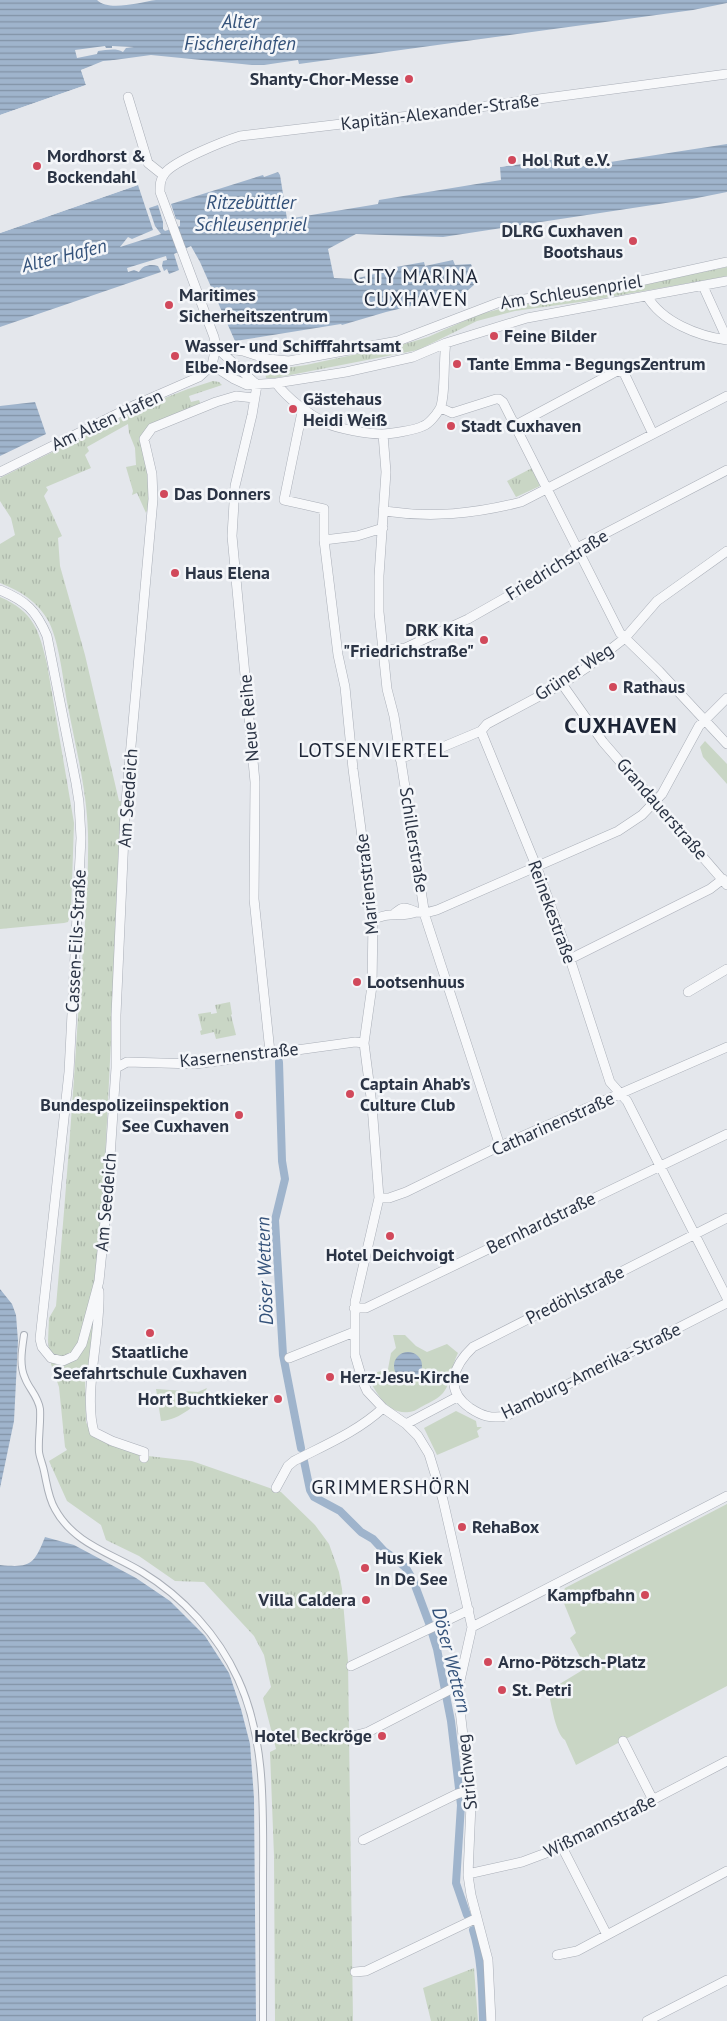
<svg xmlns="http://www.w3.org/2000/svg" width="727" height="2021" font-family="'PT Sans',sans-serif">
<style>
.grass{fill:url(#grass-tufts)}
.green{fill:#c9d6c5}
.water{fill:url(#water-rules);fill-rule:evenodd}
.pier{fill:#e4e7ec}
.lines{fill:none;stroke-linecap:round;stroke-linejoin:round}
.canal{stroke:#9fb4cc;stroke-width:8}
.pedestrian-casing{stroke:#a9aeb7;stroke-width:8}
.minor-casing{stroke:#a9aeb7;stroke-width:10}
.pedestrian{stroke:#f7f8fa;stroke-width:6}
.minor{stroke:#f7f8fa;stroke-width:9}
.poi-dot{fill:#d1495b;stroke:#f4f6f9;stroke-width:2}
.labels{text-anchor:middle;stroke-width:5;stroke-linejoin:round;paint-order:stroke}
.poi-label{font-size:18px;font-weight:bold;fill:#2b3445;stroke:#f4f6f9;text-anchor:start}
.street-label{font-size:18px;fill:#2b3445;stroke:#f4f6f9}
.water-label{font-size:19px;font-style:italic;fill:#34527a;stroke:#f4f6f9}
.quarter-label{font-size:20px;letter-spacing:1px;fill:#1d2536;stroke:#f4f6f9}
.district-label{font-size:22px;font-weight:bold;letter-spacing:1px;fill:#1d2536;stroke:#f4f6f9}
</style>
<defs>
<pattern id="grass-tufts" width="24" height="20" patternUnits="userSpaceOnUse" patternTransform="scale(1.25)"><rect width="24" height="20" fill="#c9d6c5"/><path d="M3 7l-1-3M5 7V3M7 7l1-3M15 17l-1-3M17 17v-4M19 17l1-3" fill="none" stroke="#adb8ab"/></pattern>
<pattern id="water-rules" width="6" height="5" patternUnits="userSpaceOnUse" patternTransform="scale(1.25)"><rect width="6" height="5" fill="#9fb4cc"/><path d="M0 2.5h6" fill="none" stroke="#8293a7"/></pattern>
</defs>
<rect width="100%" height="100%" fill="#e4e7ec"/>
<path class="grass" d="M727,267v9l-15,3 -125,22 -72,10 -38,10 -59,29 -143,28h-9l-1,-7 41,-6 102,-22 20,-6 52,-23 24,-6 105,-17z
M213,381l6,1 3,3 -33,11 2,6 8,-2 2,5 -54,23 -7,10c5,23 16,53 6,75l-9,-20 -5,2 1,-4 -7,-24 10,-2 -1,-17 -6,-15 -1,-9 -41,23 2,4 -4,4 6,13 -45,19 2,3 -4,6 18,40 -4,2 2,28 25,89 34,146h4l-25,500 -6,51 -7,25 1,45 5,11 48,22 53,6 89,31 34,33 14,19 10,28 3,17 6,72 5,360h-78l-1,-165 -4,-104 6,-3 -13,-51 8,-11 -7,-32 -10,-19 -50,-54 -29,-1 -36,-25 -33,-16 -5,-15 -34,-24 -18,-40 18,-11 -2,-3 -6,-60 -8,-23 -3,-23 1,-23 7,-12c9,-102 17,-204 23,-306 4,-55 10,-111 9,-166 -1,-43 -12,-85 -20,-127 -5,-26 -8,-62 -19,-85 -11,-20 -28,-31 -49,-39v-39l15,-9 -4,-17 -11,-17v-23l149,-74 39,-15z
M532,468l8,18 -24,11 -9,-16z
M0,597c34,15 39,33 47,67l27,159 -3,90 -3,9 -4,1 -64,6z
M230,1002l2,12 -1,1 5,20 -20,4 -2,-7 -13,3 -1,-4 2,-1 -4,-16 13,-2v2l6,-1 -2,-8z
M474,1968l4,53h-47l-8,-33z"/>
<path class="green" d="M705,741l22,23v20l-24,-27 -3,-10z
M393,1335h12l11,11 11,6 20,-8 11,9c-7,13 -6,29 -15,40 -5,6 -13,9 -20,13 -4,2 -9,6 -14,6 -21,3 -34,-20 -41,-36l3,-2 17,-5 3,-16 5,-5z
M207,1388c-7,16 -28,32 -46,33l-5,-32 42,3z
M456,1411l20,10 1,6h5l-5,4 2,6 -42,18 -13,-27z
M727,1504v182l-151,79 -11,-25c-10,-7 -13,-35 -17,-49l38,-23 -16,-30 6,-5 -15,-37 4,-8z"/>
<path class="water" d="M0,0h97c12,12 43,2 59,0h571v3l-34,7 -394,54 -1,-4 -34,5h-12l-101,-10 -37,5 -33,10 5,15 -86,30zM105,46l1,2h6v-2l22,1 -8,1 -3,4c-7,-4 -16,-2 -25,-1l-1,3 -20,4 -2,-8z
M727,144v48l-35,7 -249,38 -87,-3 -28,15 6,29 20,1 41,-10 1,-2 28,-5 1,4 28,-6 2,5 16,-1 5,14 -1,6 -8,7 -15,5 -66,16 -44,13 -1,-1 -106,17 -35,-79 -9,-16 -17,8 5,16 -10,4 -2,-5 -3,2 -2,-5 1,-5 4,-1 -1,-4 -39,12 1,4 6,-2 5,2c4,-7 12,-8 19,-6l3,6 -161,55v-94l138,-48 15,45 -21,9 -4,-2 -8,10 41,-13 -6,-8 -6,-18 9,-3 5,17v7l2,2 15,-5v-6l-4,-1 -5,-15 92,-29 1,2 14,-5 2,3 7,44 91,-15 1,-4 122,-20 -1,-13 63,-9 2,11z
M35,402l11,32 -46,22v-50z
M0,1289l12,15 4,11 2,26 -4,80 -14,67z
M394 1366a14 14 0 1 1 28 0a14 14 0 1 1-28 0Z
M45,1537l29,8 62,33 34,23 35,35 24,37 12,36 9,35 4,54 2,223h-256v-456c30,3 34,0 45,-28z"/>
<path class="pier" d="M115,60l1,3 -12,1 -20,8 5,12 -2,3 -87,31v-3l86,-30 -5,-15 22,-9z
M563,155l2,2 1,9 68,-11 1,2 -71,12 -1,-11 -63,9v-2z
M138,183v2l-138,48v-3z"/>
<g class="lines">
<path class="canal" d="M279,1062l3,99 3,18 -10,41 8,135 18,93
M304,1461l6,29 4,7 26,14 21,21 12,7 11,12 12,8 10,9 7,12 16,43 8,26 14,72 10,84 -5,78 11,32
M473,1930c9,29 9,60 10,91"/>
<defs>
<path id="pedestrian" d="M24,1335c-2,14 -5,30 1,43 4,11 13,18 15,31 1,15 -2,29 -1,43 1,7 4,13 5,19 3,13 4,26 11,38 19,35 56,44 87,63 41,25 76,63 96,107 29,63 25,136 25,204 0,46 0,92 0,138"/>
<path id="minor" d="M128,97l20,66 15,12
M703,286l24,53
M647,296c15,26 51,40 80,44
M216,347l27,4 25,8 21,2 109,-20 102,-39 104,-13 123,-27
M217,348l40,37
M212,365l22,14 13,6 29,-2 70,-11 67,-15 33,-14 81,-25 200,-37
M276,383c12,16 32,31 50,40 12,6 43,11 56,11 8,0 34,-4 41,-8 6,-2 13,-11 16,-16 7,-9 4,-52 7,-67
M257,385l-5,30 -17,71 -3,50 23,246 -1,117 16,153
M303,407l-19,93 40,9v31l14,115 7,32 8,82 20,151 -1,66 -8,57 8,62 7,93 -24,104v53l8,27 4,9 16,17 23,16 12,12 11,18 14,46 29,127 -13,58 1,25 11,94 -3,71 3,20 17,65 3,61
M441,408l11,5 44,-14h3l4,3 117,231 39,38 68,73
M516,425l101,-54 7,2 29,61
M383,434l3,38 -7,104v36l8,77 7,27 31,200 75,230
M0,472l135,-67 64,-28 13,-12 4,-18 -2,-10 -54,-145c0,-7 0,-13 5,-19 9,-12 59,-32 75,-37l186,-22 301,-40
M384,511c48,7 90,3 137,-9l206,-106
M324,540l33,-4 26,-8
M0,590c26,11 36,20 47,46l29,147 3,19 2,36 -12,234 -29,267 2,8 9,11 12,3 11,-5 8,-12 17,-63 8,-80 9,-133v-53l9,-202 28,-314 -1,-25 -8,-35 8,-11 64,-26 20,-6 18,2
M383,650l22,-2 63,-29 44,-25 67,-41 2,-7 146,-76
M562,684l41,58 124,143
M481,731l56,137 33,91 40,123 17,19 100,197
M400,759l29,-12 9,2 43,-18 6,-7 75,-40 27,-18 36,-28 32,-37 70,-50
M395,913c11,-9 11,-4 22,-1 7,1 14,0 20,-2l181,-79 24,-16 20,-21 37,-68 28,-28
M373,920c15,-9 28,-2 43,-8
M570,959l140,-70 13,-10
M688,992l39,-23
M116,1068l11,-6 68,2 160,-22 9,1
M379,1198h10l17,-6 94,-46 227,-99
M727,1218l-254,129c-19,18 -30,42 -3,61 12,8 21,11 36,8l221,-113
M99,1291c2,42 -16,103 -5,141l18,9 32,11v6
M354,1308h12l361,-174
M289,1358l65,-26
M406,1424l51,-27
M276,1488l12,-22 6,-5c31,-16 63,-29 89,-53
M472,1627l255,-131
M351,1666l118,-56
M353,1736l15,-4 91,-47
M623,1741l30,59
M363,1840l94,-46 13,-4
M562,1847l45,88
M468,1874l54,-12 40,-15 165,-86
M557,1955l20,-4 150,-80
M355,1972l11,-1 111,-53
M647,2021l80,-41"/>
</defs>
<use href="#pedestrian" class="pedestrian-casing"/>
<use href="#minor" class="minor-casing"/>
<use href="#pedestrian" class="pedestrian"/>
<use href="#minor" class="minor"/>
</g>
<g class="poi-dot">
<circle cx="409" cy="79" r="5"/>
<circle cx="512" cy="160" r="5"/>
<circle cx="37" cy="166" r="5"/>
<circle cx="633" cy="241" r="5"/>
<circle cx="169" cy="305" r="5"/>
<circle cx="494" cy="336" r="5"/>
<circle cx="175" cy="356" r="5"/>
<circle cx="457" cy="364" r="5"/>
<circle cx="293" cy="409" r="5"/>
<circle cx="451" cy="426" r="5"/>
<circle cx="164" cy="494" r="5"/>
<circle cx="175" cy="573" r="5"/>
<circle cx="484" cy="640" r="5"/>
<circle cx="613" cy="687" r="5"/>
<circle cx="357" cy="982" r="5"/>
<circle cx="350" cy="1094" r="5"/>
<circle cx="239" cy="1115" r="5"/>
<circle cx="390" cy="1236" r="5"/>
<circle cx="150" cy="1333" r="5"/>
<circle cx="330" cy="1377" r="5"/>
<circle cx="278" cy="1399" r="5"/>
<circle cx="462" cy="1527" r="5"/>
<circle cx="365" cy="1568" r="5"/>
<circle cx="645" cy="1595" r="5"/>
<circle cx="366" cy="1600" r="5"/>
<circle cx="488" cy="1662" r="5"/>
<circle cx="502" cy="1690" r="5"/>
<circle cx="382" cy="1736" r="5"/>
</g>
<g class="labels">
<g class="poi-label">
<text x="399" y="85" text-anchor="end">Shanty-Chor-Messe</text>
<text x="47" y="162">Mordhorst &amp;<tspan x="47" dy="21">Bockendahl</tspan></text>
<text x="522" y="166">Hol Rut e.V.</text>
<text x="623" y="237" text-anchor="end">DLRG Cuxhaven<tspan x="623" dy="21">Bootshaus</tspan></text>
<text x="179" y="301">Maritimes<tspan x="179" dy="21">Sicherheitszentrum</tspan></text>
<text x="504" y="342">Feine Bilder</text>
<text x="185" y="352">Wasser- und Schifffahrtsamt<tspan x="185" dy="21">Elbe-Nordsee</tspan></text>
<text x="467" y="370">Tante Emma - BegungsZentrum</text>
<text x="303" y="405">Gästehaus<tspan x="303" dy="21">Heidi Weiß</tspan></text>
<text x="461" y="432">Stadt Cuxhaven</text>
<text x="174" y="500">Das Donners</text>
<text x="185" y="579">Haus Elena</text>
<text x="474" y="636" text-anchor="end">DRK Kita<tspan x="474" dy="21">"Friedrichstraße"</tspan></text>
<text x="623" y="693">Rathaus</text>
<text x="367" y="988">Lootsenhuus</text>
<text x="360" y="1090">Captain Ahab’s<tspan x="360" dy="21">Culture Club</tspan></text>
<text x="229" y="1111" text-anchor="end">Bundespolizeiinspektion<tspan x="229" dy="21">See Cuxhaven</tspan></text>
<text x="390" y="1261" text-anchor="middle">Hotel Deichvoigt</text>
<text x="150" y="1358" text-anchor="middle">Staatliche<tspan x="150" dy="21">Seefahrtschule Cuxhaven</tspan></text>
<text x="340" y="1383">Herz-Jesu-Kirche</text>
<text x="268" y="1405" text-anchor="end">Hort Buchtkieker</text>
<text x="472" y="1533">RehaBox</text>
<text x="375" y="1564">Hus Kiek<tspan x="375" dy="21">In De See</tspan></text>
<text x="635" y="1601" text-anchor="end">Kampfbahn</text>
<text x="356" y="1606" text-anchor="end">Villa Caldera</text>
<text x="498" y="1668">Arno-Pötzsch-Platz</text>
<text x="512" y="1696">St. Petri</text>
<text x="372" y="1742" text-anchor="end">Hotel Beckröge</text>
</g>
<g class="street-label">
<text transform="translate(440 112) rotate(-7)" y="6">Kapitän-Alexander-Straße</text>
<text transform="translate(571 292) rotate(-9)" y="6">Am Schleusenpriel</text>
<text transform="translate(107 420) rotate(-25)" y="6">Am Alten Hafen</text>
<text transform="translate(557 565) rotate(-32)" y="6">Friedrichstraße</text>
<text transform="translate(574 672) rotate(-33)" y="6">Grüner Weg</text>
<text transform="translate(249 718) rotate(-95)" y="6">Neue Reihe</text>
<text transform="translate(128 798) rotate(-86)" y="6">Am Seedeich</text>
<text transform="translate(662 809) rotate(49)" y="6">Grandauerstraße</text>
<text transform="translate(414 840) rotate(81)" y="6">Schillerstraße</text>
<text transform="translate(367 884) rotate(-96)" y="6">Marienstraße</text>
<text transform="translate(552 912) rotate(70)" y="6">Reinekestraße</text>
<text transform="translate(76 941) rotate(-87)" y="6">Cassen-Eils-Straße</text>
<text transform="translate(239 1055) rotate(-6)" y="6">Kasernenstraße</text>
<text transform="translate(553 1124) rotate(-24)" y="6">Catharinenstraße</text>
<text transform="translate(106 1202) rotate(-85)" y="6">Am Seedeich</text>
<text transform="translate(541 1223) rotate(-26)" y="6">Bernhardstraße</text>
<text transform="translate(575 1295) rotate(-27)" y="6">Predöhlstraße</text>
<text transform="translate(591 1371) rotate(-26)" y="6">Hamburg-Amerika-Straße</text>
<text transform="translate(467 1772) rotate(-96)" y="6">Strichweg</text>
<text transform="translate(600 1826) rotate(-26)" y="6">Wißmannstraße</text>
</g>
<g class="water-label">
<text x="240" y="28">Alter<tspan x="240" dy="22">Fischereihafen</tspan></text>
<text x="251" y="209">Ritzebüttler<tspan x="251" dy="22">Schleusenpriel</tspan></text>
<text transform="translate(64 255) rotate(-14)" y="7">Alter Hafen</text>
<text transform="translate(264 1271) rotate(-92)" y="7">Döser Wettern</text>
<text transform="translate(452 1660) rotate(76)" y="7">Döser Wettern</text>
</g>
<g class="quarter-label">
<text x="416" y="283">CITY MARINA<tspan x="416" dy="23">CUXHAVEN</tspan></text>
<text x="374" y="757">LOTSENVIERTEL</text>
<text x="391" y="1494">GRIMMERSHÖRN</text>
</g>
<g class="district-label">
<text x="621" y="733">CUXHAVEN</text>
</g>
</g>
</svg>
